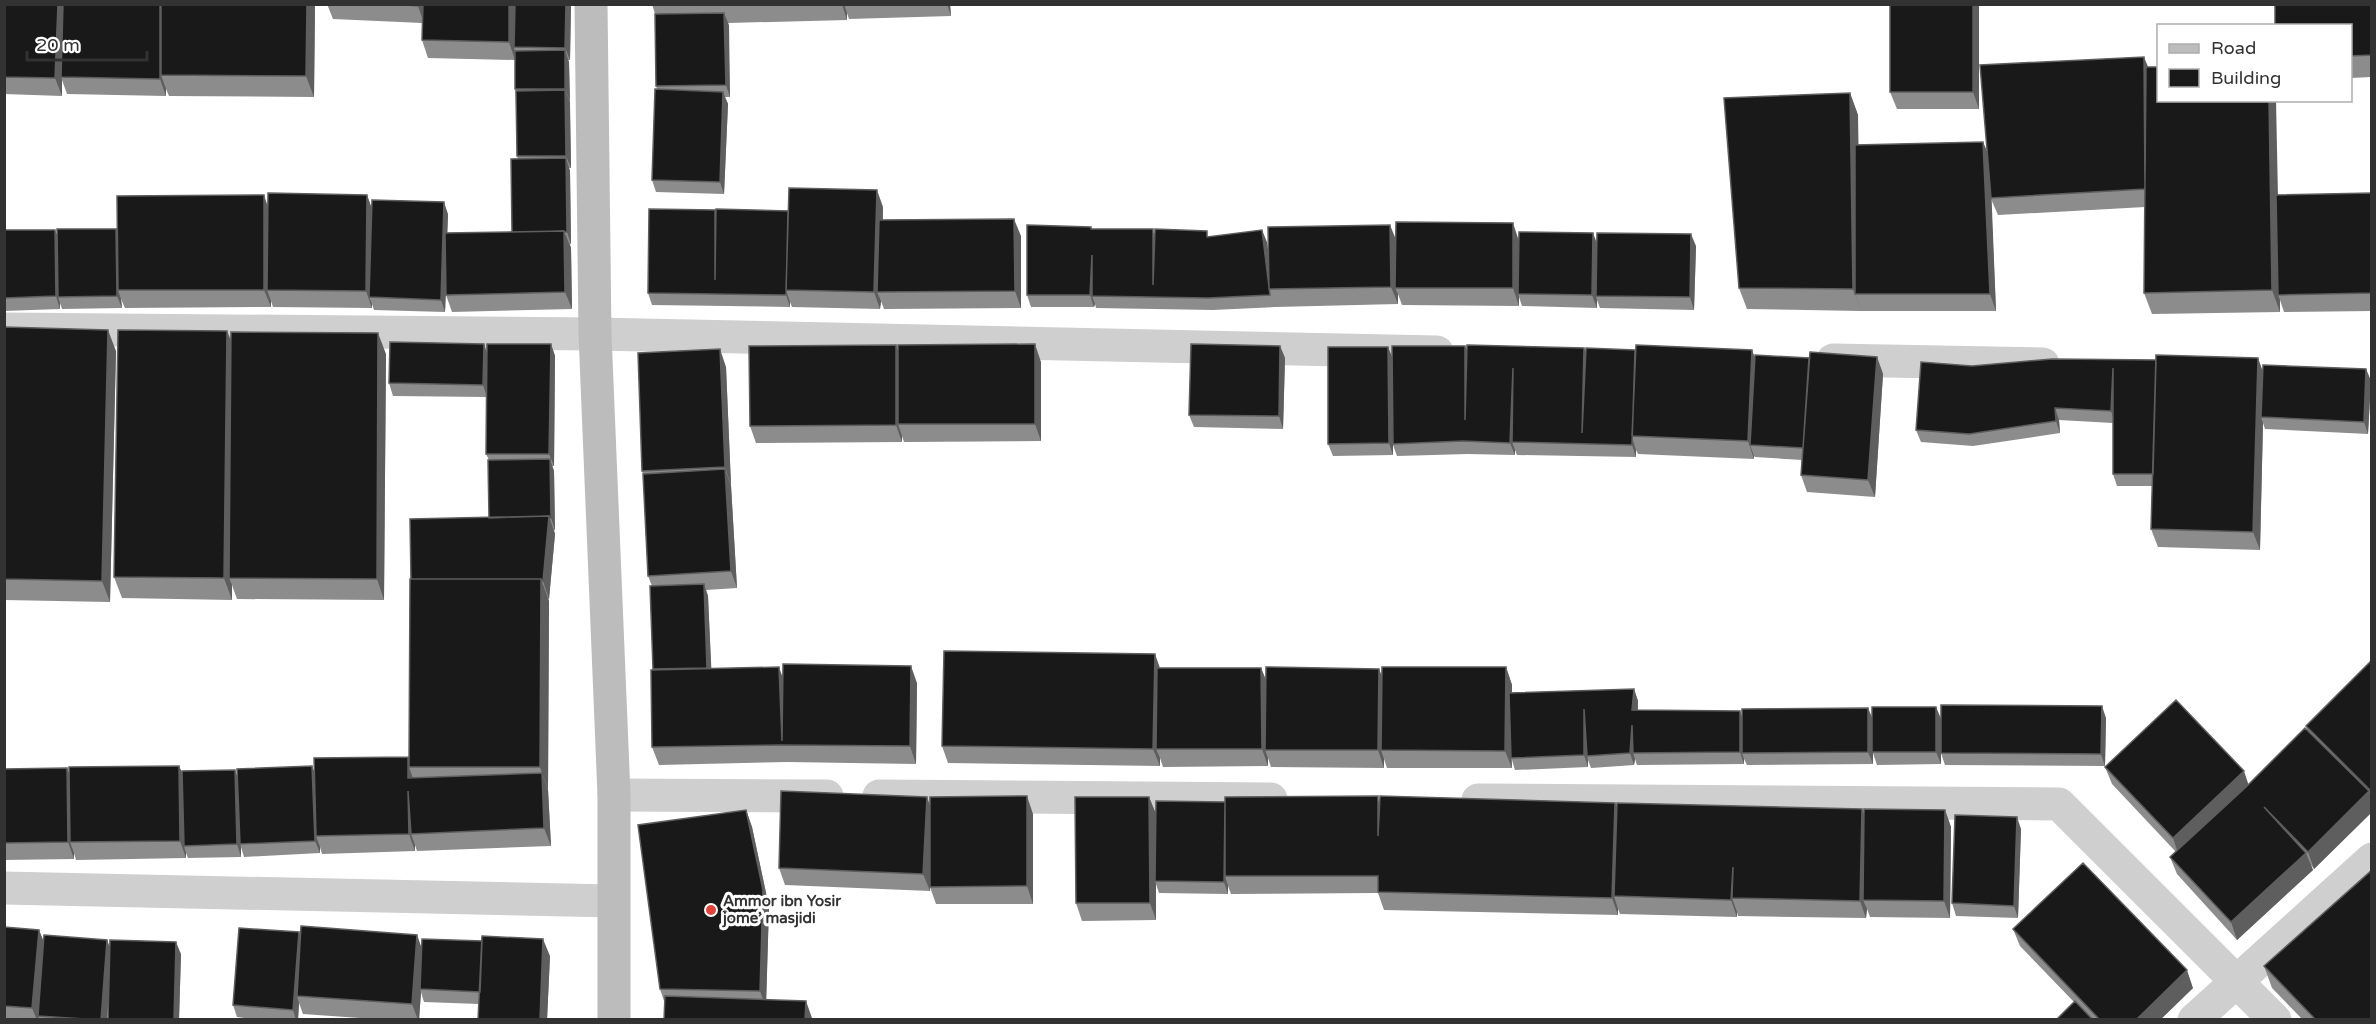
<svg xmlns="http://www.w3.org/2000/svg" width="2376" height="1024" font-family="'Varela Round',sans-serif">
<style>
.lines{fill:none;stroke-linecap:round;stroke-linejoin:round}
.street{stroke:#cfcfcf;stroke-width:33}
.secondary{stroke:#bcbcbc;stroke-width:33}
.wall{fill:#8c8c8c}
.shaded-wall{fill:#5e5e5e}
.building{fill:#191919;stroke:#5e5e5e;stroke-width:1.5}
.poi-dot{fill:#e1443d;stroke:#fff;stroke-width:2}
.labels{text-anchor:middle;stroke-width:6;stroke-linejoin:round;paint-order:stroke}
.poi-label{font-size:15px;font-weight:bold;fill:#323232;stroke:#fff;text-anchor:start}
</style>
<rect width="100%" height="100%" fill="#fff"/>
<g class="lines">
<path class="street" d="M4,329l591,5 842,18
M1833,360l210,4
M614,795l213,1
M879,796l392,3
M1478,800l581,4 216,216
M4,888l609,13
M2194,1020l178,-161"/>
<path class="secondary" d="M591,4l4,330 19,461v225"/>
</g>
<path class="wall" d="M4,4h311l-1,93 -145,-1 -3,-7v7l-99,-2 -5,-14v16l-58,-2z
M327,4h244l-1,56h-2l1,2 2,106h-2l1,3 1,73h-1l1,4 1,61 -120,3 -6,-17 -1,17 -71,-2 -2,-6v4l-99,-1 -2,-6v6l-146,1 -4,-9 1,9 -60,1 -2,-6v6l-56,2v-81l53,5 59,-6 2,4 150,-27 99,-11 5,14 76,5 -1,19 65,-1 6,-73 -1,-3 -2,-96 -87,-2 -6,-18v-17l-89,-4z
M652,4h298l1,12 -102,3 -2,-6v7l-119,3 2,74h-5l3,7 -4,90 -68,-2 -4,-12 5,-91 -1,-3 -1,-72z
M1890,4h89v105h-82l-7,-17z
M2372,4v73l-22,1v-52z
M2148,67l130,128 94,-2v118l-88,1 -4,-12v12l-128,2 -8,-21 1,-86 -147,8 -7,-16 5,112h-135v-1v1l-114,-2 -8,-21 111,-195 8,22v30l125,-3 5,11z
M883,207v13l138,16v72l-137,1 -3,-8 -1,8 -88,-2 -2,-5v5l-138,-2 -4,-12 67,-83 1,3z
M1091,227l1,2 117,8 58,5 1,12 128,-14 123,-1 177,7 -2,64 -94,-2 -3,-8v8l-75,-2 -3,-9v9l-117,-1 -4,-11v10l-123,3v-2v2l-62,3 -117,-2 -1,-4 -1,3h-63l-4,-12z
M4,327l112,24 -6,251 -106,-2z
M227,331l4,9 155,14 -2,246 -147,-1 -5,-14v15l-110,-2 -8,-21z
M551,344l4,12 -1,110h-2l2,5 1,59h-1l1,4 -6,65h-1l1,2 -1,188 3,57 -134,5 -2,-6v6l-93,3 -2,-7v6l-76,4 -3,-10v10l-53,1 -2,-5v5l-110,2 -2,-7v6l-70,1v-91l65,4 110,-7 3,6 53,-2 2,6 77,-5 95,-11 2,-181 78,-61v-58l-3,-6 1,-57 -94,-1 -4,-13 98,-29z
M1280,346l5,12 -2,71 -89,-2 -5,-12z
M1465,346l2,5 117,-3 2,5 49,-3h117l3,8 122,-1 6,17 -8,123 -68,-5 -6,-17 1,-15 -47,-3 -1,-1v3l-116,-5 -2,-4v7l-119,-2 -2,-5v5l-47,-1 -71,2 -4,-11v10l-60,1 -5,-12 60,-97 4,11z
M898,351l143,11v79l-137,1 -2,-6v6l-146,1 -6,-17z
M2258,358l5,14 103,-3 5,12 -3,53 -103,-5 -2,-6 -3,127 -102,-3 -7,-18 2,-43h-36l-4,-12v-51l-54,-3 1,13 -87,13 -52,-4 -5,-12 56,-64z
M726,367l5,118 6,103 -31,2 2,6 3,72 71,8 135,7 -1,81 -129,-2 -128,3 -7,-18 1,-78 -1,-83 -4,-10 -5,-102 -1,-3z
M2372,660v152l-58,57 -3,-4 2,5 -76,70 -60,-66 -7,-17 6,-5 -64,-68 -7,-17 143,18 59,-56 -1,-3z
M1506,667l6,18v8l122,-4 4,12v9l104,7 126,-9 4,11 64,-12 5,12 165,-1 -1,48 -160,-1 -4,-12v11l-64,1 -4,-12v11l-126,1 -3,-6v5l-107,1 -2,-6 -1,6 -43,3 -3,-8v7l-73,3 -3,-10v8h-125l-3,-9v9l-113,-1 -3,-9v8l-105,1 -3,-9v8l-212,-3 -6,-17 218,-78h101l5,12 113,-11 3,7z
M1149,797l7,17 69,-12 155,-1 235,2 2,4 247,7 81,-4 6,17 -1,91 -80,-1 -3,-8 -1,9 -128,-2 -1,-4v5l-117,-3 -2,-5v6l-234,-5 -6,-17 -147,1 -3,-8v8l-69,-1 -3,-9v36l-74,1 -6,-18z
M930,807l103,7v90h-97l-6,-17v-5v9l-145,-6 -6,-17z
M746,810l6,17 17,80 -3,93 46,18 -147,-14 -5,-15z
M2021,829l-3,89 -62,-2 -4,-13z
M4,927l35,3 4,11 64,-1 3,7 71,7 -2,66h-71l1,-28 -2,28h-103z
M2013,929l180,59 -33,32h-104l18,-18 -54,-56z
M299,932l1,4 117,-1 4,12 129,9 -3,64h-69l1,-16 -55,-2 -3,-10 -2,28h-31l-85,-6 -4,-11 -1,17h-37l-24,-3 -4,-12z
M2264,966l108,54h-69l-31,-32z"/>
<path class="shaded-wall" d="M58,4h7l-4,73 1,3v16l-7,-18z
M160,4h6l-5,71 5,14v7l-6,-17z
M307,4h8l-1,93 -8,-21z
M418,4h7l-1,19 -6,-17z
M509,4h7l-2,43 1,5v8l-6,-18z
M566,4h5l-1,56 -5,-12z
M842,4h2l3,9v7z
M947,4h3l1,12z
M1973,4h6v105l-6,-17z
M724,13l5,12 1,72 -4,-12z
M565,50l4,12 1,39 -5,-12z
M2144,57l7,17 -5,115z
M565,90l5,12 1,66 -5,-12z
M723,92l5,12 -4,90 -4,-12z
M1850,93l8,22 3,179h-6l6,17 -8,-22z
M2269,100h7l4,195h-2l2,5v12l-8,-22z
M1983,142l7,17 6,152 -6,-17z
M566,158l4,13 1,73 -4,-12z
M877,190l6,17 -2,85h-4l4,9 -1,8 -6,-17z
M264,195l6,18 -3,77 4,11v6l-7,-17z
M367,195l6,17 -4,85 3,7v4l-6,-17z
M444,202l4,12 -3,98 -4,-12z
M1014,219l7,17v72l-6,-17z
M1513,223l6,18 -1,53 1,3v9l-6,-18z
M1390,225l7,17 -2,46 3,6v10l-7,-17z
M116,229l5,12 -3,49 3,9 1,9 -5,-12z
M55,230l5,12 -2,55 2,6v6l-4,-13z
M1262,230l5,12 6,47h-3z
M564,231l7,17 1,61 -7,-17z
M1593,233l5,13 -2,50 1,4v8l-5,-13z
M1691,234l5,12 -2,64 -4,-13z
M1092,255v41l3,8 -1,3 -4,-12z
M786,290l4,12v5l-4,-12z
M108,330l8,21 -6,251 -8,-21z
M227,331l8,21 -6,226 3,7v15l-8,-22z
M378,333l8,21 -2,246 -7,-21z
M484,344l4,12 -1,41 -4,-12z
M551,344l4,12 -1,110 -5,-12z
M1035,344l6,18v79l-6,-17z
M896,345l6,17 -4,62 4,12v6l-6,-17z
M1280,346l5,12 -2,71 -4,-13z
M1465,346l5,12 -5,62z
M1388,347l5,12v96l-4,-12z
M1584,348l5,13 -3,84 -4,-12z
M720,349l6,18 5,118 -6,-18z
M1752,350l6,17 -8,78 4,11v3l-6,-18z
M1877,357l6,17 -8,123 -7,-17z
M2258,358l6,18 -3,41 2,6 -3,127 -7,-18z
M1513,368l-1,74 3,8v5l-5,-12z
M2113,368l2,55 -4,-12z
M2366,369l5,12 -3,53 -4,-12z
M2055,408l4,12 1,13 -4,-12z
M1632,437l4,13v7l-4,-12z
M550,459l4,12 1,59 -4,-12z
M725,469l6,17 6,102 -6,-17z
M549,516l6,18 -6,65 -6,-18z
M541,579l8,22 -1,188 -8,-22z
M704,584l4,12 4,87 -5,-13z
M1155,654l6,17 -5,78 4,9v8l-7,-17z
M911,666l6,17 -1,81 -6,-18z
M779,667l6,17 -3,57z
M1506,667l6,18v72l-1,1 1,10 -7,-17z
M1261,668l7,17 -3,65 3,8v8l-6,-17z
M1379,669l6,17 -4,64 3,9v9l-6,-18z
M1634,689l4,12 -1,22 -5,-13z
M2102,706l4,12 -1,48 -4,-12z
M1936,707l5,12v45l-5,-12z
M1868,708l5,12v44l-5,-12z
M1584,709l3,47 1,4v7l-4,-12z
M1740,711l4,12 -2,30 2,6v5l-4,-12z
M1632,725l1,28 2,6 -1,6 -4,-12z
M408,757l3,10h-2l5,14 -6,-3z
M179,766l7,17 -2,63 2,7v5l-6,-17z
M312,766l5,12 -1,58 4,11v6l-5,-12z
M67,768l7,17 -4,57 4,11v6l-6,-17z
M235,770l4,12 1,62 1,3v10l-4,-13z
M2244,771l6,18 -71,67 -6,-18z
M542,773l6,17 3,56 -7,-18z
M408,791l3,43 4,11v6l-6,-17z
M2369,791l3,7v14l-58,57 -6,-17z
M1027,796l6,18v90l-6,-18z
M927,797l6,17 -3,77 -7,-17z
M1149,797l7,17 -1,67 1,3v36l-6,-17z
M1225,802v74l3,10v8l-4,-12z
M1615,803l7,17 -8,76 4,13v6l-6,-17z
M1862,809l7,18 -6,73 4,9 -1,9 -6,-17z
M746,810l6,17 17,80 -3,101 -6,-17z
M1945,810l6,17 -1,91 -6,-17z
M2017,817l4,12 -3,89 -4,-12z
M2306,853l7,17 -76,70 -6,-18z
M1733,867l-1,31 5,14v5l-6,-17z
M39,930l7,17 -8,69 1,4h-2l-5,-12z
M299,932l4,12 -6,52 2,7 -1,17h-2l-3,-10z
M417,935l6,17 -3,37 1,3 -2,28h-1l-6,-16z
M543,939l7,17 -3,64h-7z
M107,940l4,12 -4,68h-6z
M176,942l5,12 -2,66h-5z
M2187,970l6,18 -33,32h-24z
M806,1001l6,17v2h-7z"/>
<path class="building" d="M4,4h54l-3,74 -51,-1z
M63,4h97v75l-99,-2z
M161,4h146l-1,72 -145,-1z
M390,4h28v2z
M423,4h86v38l-87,-2z
M515,4h51l-1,44 -51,-1z
M1890,4h83v88h-83z
M2275,4h97v51l-22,1v-30h-75z
M724,13l2,72 -70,1 -1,-72z
M565,50v39h-50v-38z
M2144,57l1,132 -154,9 -11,-133z
M2146,67h12v33h111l3,190 -128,3z
M655,89l68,3 -3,90 -68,-2z
M565,90l1,66h-49l-1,-65z
M1850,93l3,196 -114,-1 -15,-190z
M1983,142l7,152h-135v-149z
M566,158l1,74h-2l-1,-1 -52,1 -1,-73z
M789,188l88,2 -3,102 -88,-2z
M268,193l99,2 -1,96 -99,-1z
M2372,193v100l-94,2 -2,-100z
M264,195v95h-146l-1,-94z
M372,200l72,2 -3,98 -72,-3z
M649,209l66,1v70l1,-71 72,2 -2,84 -138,-2z
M1014,219l1,72 -138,1 2,-72z
M1396,222l117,1v65h-118z
M1027,225l64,2v2h62v56l2,-56 52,2v6l55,-7 8,65 -62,3 -116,-2v-41l-2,40h-63z
M1390,225l1,62 -122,2 -1,-62z
M57,229h59l1,67 -59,1z
M4,230h51l1,66 -52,2z
M564,231l1,61 -119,3 -1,-62z
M1519,232l74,1 -1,62 -74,-1z
M1597,233l94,1 -1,63 -94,-1z
M4,327l104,3 -6,251 -98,-2z
M118,330l109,1 -3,247 -110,-1z
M231,332l147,1 -1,246 -148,-1z
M390,342l94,2 -1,41 -94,-2z
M487,344h64l-2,110h-63z
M1035,344v80h-137v-79z
M1191,344l89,2 -1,70 -90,-1z
M896,345v80l-146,1 -1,-80z
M1467,345l117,3 -2,85 4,-85 49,2 -3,95 -120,-3 1,-74 -3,75 -47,-2 -70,3 -1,-98h73v74z
M1636,345l116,5 -4,91 -116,-5z
M1328,347h60l1,96 -61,1z
M720,349l5,118 -83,4 -4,-118z
M1810,352l67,5 -9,123 -67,-5z
M1755,355l54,3 -6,90 -53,-3z
M2156,355l102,3 -5,174 -102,-3z
M2052,359l104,1 -3,114h-40v-106l-2,43 -56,-3 1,13 -87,13 -53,-4 5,-68 51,4z
M2263,365l103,4 -2,53 -103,-5z
M550,459l1,59h-2v-2l-60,2 -1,-58z
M725,469l6,102 -83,5 -5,-102z
M549,516l-6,65h-1l-1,-2h-130l-1,-60z
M410,579h131l-1,188h-131z
M704,584l3,84 -54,1 -3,-83z
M944,651l211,3 -2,95 -211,-3z
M2372,660v128l-2,2 -64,-64z
M783,664l128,2 -1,80 -130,-1 -128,2 -1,-77 128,-3 3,74z
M1266,667l113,2 -1,81h-113z
M1382,667h124l-1,84 -124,-1z
M1157,668h104l1,81h-106z
M1634,689l-2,21 108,1v41l-107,1 -1,-28 -2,28 -43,3 -3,-47v46l-73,3 -2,-65z
M2176,700l68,71 -71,67 -68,-71z
M1941,705l161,1 -1,48 -160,-1z
M1872,707h64v45h-64z
M1868,708v44l-126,1v-44z
M2305,728l64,63 -61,61 -44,-45 42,46 -75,69 -61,-65 76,-70z
M408,757v21l134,-5 2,55 -133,6 -3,-43 1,43 -93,2 -2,-78z
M179,766l1,75 -110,1 -1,-75z
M312,766l3,75 -75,3 -3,-75z
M67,768l1,74 -64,1v-74z
M235,770l2,74 -53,2 -2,-75z
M781,791l146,6 -4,77 -144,-6z
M1027,796v90l-97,1v-90z
M1378,796v40l2,-40 235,7 -3,95 -234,-6v-16h-153v-79z
M1075,797h74l1,106h-74z
M1156,801l69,1 -1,80 -69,-1z
M1617,803l245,6 -2,92 -128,-3 1,-31 -2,33 -117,-4z
M1864,809l81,1 -1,91 -81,-1z
M746,810l17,80 -3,101 -100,-2 -22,-164z
M1955,815l62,2 -3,89 -62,-3z
M2083,863l104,107 -51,50h-36l-87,-91z
M2372,870v150h-56l-52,-54z
M301,926l116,9 -5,69 -115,-8z
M4,927l35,3 -7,78 -28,-2z
M239,928l60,4 -6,78 -60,-5z
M44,935l63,5 -6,80 -63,-4z
M482,936l61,3 -3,81h-62z
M422,939l60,2 -2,51 -60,-3z
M110,940l66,2 -2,78h-66z
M665,996l141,5 -1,19h-141z
M2075,1001l18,19h-37z"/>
<circle class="poi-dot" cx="711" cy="910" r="6"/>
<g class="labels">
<g class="poi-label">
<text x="723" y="906">Ammor ibn Yosir<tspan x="723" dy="17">jome’ masjidi</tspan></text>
</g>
</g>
<rect width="2376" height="1024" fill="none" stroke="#323232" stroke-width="12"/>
<rect x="2157" y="24" width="195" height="78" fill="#ffffff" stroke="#adadad" stroke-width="1.5"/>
<rect x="2169" y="44" width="30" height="9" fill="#bcbcbc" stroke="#adadad" stroke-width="1.5"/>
<text x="2211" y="54" font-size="18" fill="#323232">Road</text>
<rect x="2169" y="69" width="30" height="18" fill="#191919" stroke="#adadad" stroke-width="1.5"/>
<text x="2211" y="84" font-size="18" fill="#323232">Building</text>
<path d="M27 51v9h120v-9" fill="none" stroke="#323232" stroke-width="3"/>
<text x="36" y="51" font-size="18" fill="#323232" stroke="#ffffff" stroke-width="4.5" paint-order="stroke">20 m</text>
</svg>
